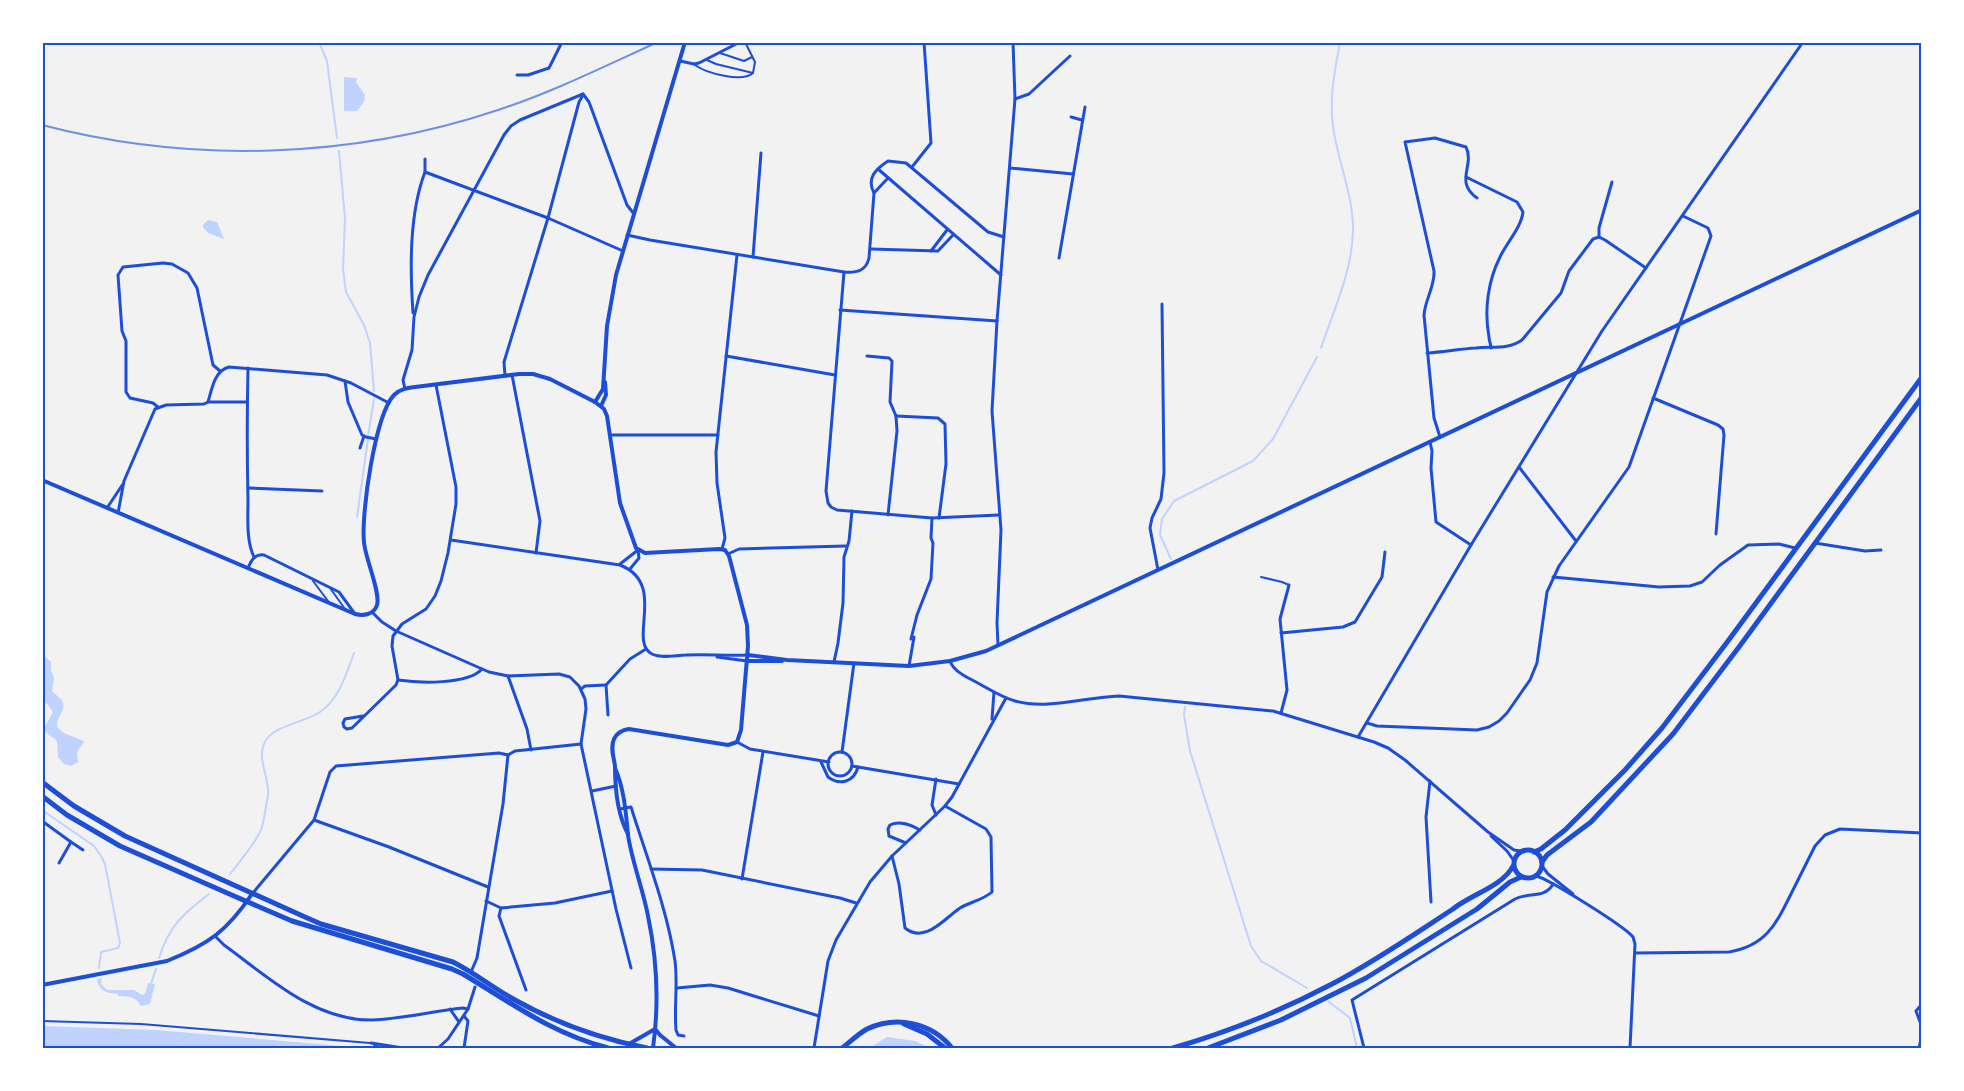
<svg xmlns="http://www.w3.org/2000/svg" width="1964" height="1091" font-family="Overpass,sans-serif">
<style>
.water{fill:#bfd3fe}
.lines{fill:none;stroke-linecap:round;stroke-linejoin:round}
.stream{stroke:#bfd3fe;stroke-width:2}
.service{stroke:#1d4ed8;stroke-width:2}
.minor{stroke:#1d4ed8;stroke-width:3}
.tertiary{stroke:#1d4ed8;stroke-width:4}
.primary{stroke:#1d4ed8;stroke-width:5}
.rail{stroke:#7290e2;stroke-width:2}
.neatline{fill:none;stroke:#1d4ed8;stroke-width:2}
</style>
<rect width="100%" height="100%" fill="#f2f2f2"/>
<g class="water">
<path d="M 344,77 L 357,78 L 356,82 L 365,95 L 364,102 L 357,111 L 344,111 Z"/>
<path d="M 208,220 L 217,222 L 224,239 L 208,233 L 203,227 L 203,225 Z"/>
<path d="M 42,654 L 51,662 L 51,670 L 54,678 L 52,691 C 55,695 61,697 63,703 C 66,712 52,721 59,729 C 65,736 77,736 84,742 L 77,752 L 78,762 L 71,766 L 64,764 L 58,757 C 57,734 59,744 43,730 L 53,712 L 49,706 L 43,700 Z"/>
<path d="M 102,978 L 101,984 L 107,990 L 134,990 L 142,995 L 145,994 L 148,983 L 155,984 L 150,1004 L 141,1006 C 135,996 131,997 118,996 L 118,994 C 106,993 99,991 97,979 Z"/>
<path d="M 43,1026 L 156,1030 L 366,1048 L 43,1048 Z"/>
<path d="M 887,1037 L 915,1041 L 930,1048 L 870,1048 Z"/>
</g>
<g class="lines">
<g class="stream">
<path d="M 319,42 L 327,61 L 337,138"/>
<path d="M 339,151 L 345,219 L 343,269 L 346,292 L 364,325 L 370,343 L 374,391"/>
<path d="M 1321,348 C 1334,309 1352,272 1353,231 C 1354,197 1337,159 1333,126 C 1329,97 1335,70 1340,42"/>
<path d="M 368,436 L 374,399"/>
<path d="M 357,517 L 368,439"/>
<path d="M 1171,559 L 1160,535 L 1162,519 L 1174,501 L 1253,461 L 1273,439 L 1317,357"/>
<path d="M 1185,707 L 1184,715 L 1190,751 L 1251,946 L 1261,961 L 1307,988"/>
<path d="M 42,810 L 94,846 L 101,856 L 105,864 L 120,943 L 118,948 L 101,952 L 99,968"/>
<path d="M 230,874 C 239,862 261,837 263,823 C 265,814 266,805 268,796 C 270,776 255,759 266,740 C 276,725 306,722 320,712 C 340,698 346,674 354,653"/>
<path d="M 159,958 C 169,926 183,914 209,894"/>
<path d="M 151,984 L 156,969"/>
<path d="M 1329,1002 L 1350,1018 L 1357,1048"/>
</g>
<g class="service">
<path d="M 720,53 L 744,61 L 752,57"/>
<path d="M 707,60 L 716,64 L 753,73"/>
<path d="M 695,65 C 706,73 742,83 753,73 L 755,62 L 745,42"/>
<path d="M 1261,577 L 1282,582 L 1289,585"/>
<path d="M 313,581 L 328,601"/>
<path d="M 330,588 L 345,609"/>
<path d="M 42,1021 L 141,1024 L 370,1043"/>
<path d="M 374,1045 L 381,1048"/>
</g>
<g class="minor">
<path d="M 680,61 L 694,64 L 699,63 L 740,42"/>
<path d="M 517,75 L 528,75 L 549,68 L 562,42"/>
<path d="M 583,94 L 589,102 L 627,205 L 634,214"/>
<path d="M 1015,99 L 1029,94 L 1070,56"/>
<path d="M 1071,117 L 1082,120"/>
<path d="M 912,167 L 931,143 L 924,42"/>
<path d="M 1010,168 L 1073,174"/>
<path d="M 878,169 L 1001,275"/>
<path d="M 425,172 L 425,159"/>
<path d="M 1466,177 L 1517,202 L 1523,212 C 1521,228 1507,242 1500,257 C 1488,281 1484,310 1489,337 C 1489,341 1491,344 1491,348"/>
<path d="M 874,193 C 866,178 876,169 888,161 L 906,163 L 988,232 L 1004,237"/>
<path d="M 627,235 L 650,240 L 844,272 C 857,273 866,271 869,258 L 874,193 L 888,178"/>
<path d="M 1599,237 L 1599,228 L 1612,182"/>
<path d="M 871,249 L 938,251 L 953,235"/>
<path d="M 931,251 L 947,230"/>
<path d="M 753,257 L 761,153"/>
<path d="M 1059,258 L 1085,107"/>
<path d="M 844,272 L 826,491 L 828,503 L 831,507 L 837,510 L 932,518 L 999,515"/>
<path d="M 840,310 L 997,321"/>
<path d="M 413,313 C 410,269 409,214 425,172 L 548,218 L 623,251"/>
<path d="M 1427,353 C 1444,352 1459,349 1476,348 C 1492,346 1508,350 1522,340 L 1561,293 L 1569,271 L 1593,239 L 1599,237 L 1605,240 L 1646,268"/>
<path d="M 726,356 L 835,375"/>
<path d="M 867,356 L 889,358 L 892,361 L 890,402 L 896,416"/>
<path d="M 248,368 C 247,412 247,456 248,500 C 248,517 246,541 254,557"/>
<path d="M 512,375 L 540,521 L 536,553"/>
<path d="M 505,376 L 504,362 L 548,218 L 579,102 L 583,95"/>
<path d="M 345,381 L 348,402 L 362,435 L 366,437 L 376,439"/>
<path d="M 405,389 L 403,380 L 412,350 L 414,317 L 419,297 L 428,275 L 504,135 L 511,126 L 520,120 L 583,94"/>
<path d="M 1653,398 L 1718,425 L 1723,429 L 1724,435 L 1716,534"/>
<path d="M 208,402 C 212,389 214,371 229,367 L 327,375 L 351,383 L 389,403"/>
<path d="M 158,407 L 153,403 L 130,398 L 126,392 L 126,341 L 122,331 L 118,275 L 123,267 L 163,263 L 172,264 L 188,273 L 197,288 L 213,365 L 220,371"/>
<path d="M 896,416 L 938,418 L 945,424 L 946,464 L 939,518"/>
<path d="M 611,435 L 718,435"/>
<path d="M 1440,437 L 1434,418 L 1424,315 C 1425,300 1435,286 1434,271 L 1405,142 L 1435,138 L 1466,147 C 1475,165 1454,182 1477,198"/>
<path d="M 1430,442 L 1432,451 L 1431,468 L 1436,522 L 1471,545"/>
<path d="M 360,448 L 364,436"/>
<path d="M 1519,467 L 1576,541"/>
<path d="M 248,488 L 322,491"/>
<path d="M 107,508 L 123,484"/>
<path d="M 118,513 L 124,481 L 155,409 L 166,405 L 204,404 L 208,402 L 247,402"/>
<path d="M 888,515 L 897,431 L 896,416"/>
<path d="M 451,540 L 620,565 C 668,584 627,641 652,654 C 662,659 676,655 686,655 C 707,654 727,656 748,655"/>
<path d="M 1815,543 L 1865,551 L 1881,550"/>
<path d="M 722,549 L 725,538 L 717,483 L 716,452 L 737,255"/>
<path d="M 728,554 L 739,549 L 846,546"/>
<path d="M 620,564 L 638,550"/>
<path d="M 248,568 C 251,561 255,553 264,555 L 339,592 L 355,614"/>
<path d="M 630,569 L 639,558 L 638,550"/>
<path d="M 1158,570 L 1150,528 L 1152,518 L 1161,499 L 1164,473 L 1162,304"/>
<path d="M 1553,577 L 1659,587 L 1690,586 L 1702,582 L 1720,565 L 1748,545 L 1779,544 L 1795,548"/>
<path d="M 372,612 L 382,622 L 396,631 L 489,672 L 508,676 L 559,674 L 570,677 L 579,686 L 585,699 L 586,709 L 581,744 L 616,909 L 631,968"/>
<path d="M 1281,633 L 1343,627 L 1355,622 L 1382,577 L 1385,552"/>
<path d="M 911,639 L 917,615 L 931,579 L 933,543 L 931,538 L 932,518"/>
<path d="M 998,645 L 997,623 L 1001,530 L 992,411 L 997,321 L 1015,99 L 1013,42"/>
<path d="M 717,657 L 747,661"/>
<path d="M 950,661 C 954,672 967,677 976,682 C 989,689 1001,697 1015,701 C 1048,710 1085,697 1119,696 L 1273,711 L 1374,742 L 1388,748 L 1405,760 L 1488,832 L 1514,850 L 1521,851"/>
<path d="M 834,662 L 838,643 L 843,603 L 844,557 L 849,541 L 852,511"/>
<path d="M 909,666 L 914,637"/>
<path d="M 508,676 L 527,729 L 531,750"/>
<path d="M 398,680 C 418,683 468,685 482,669"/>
<path d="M 581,689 L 585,686 L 606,685"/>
<path d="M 1281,713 L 1287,690 L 1280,619 L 1289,585"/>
<path d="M 608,715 L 606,685 L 630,659 L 646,649"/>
<path d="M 363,716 L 345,719 L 343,723 L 344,727 L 347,729 L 352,728 L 396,685 L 398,680 L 392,646 L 393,636 L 402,624 L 426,609 L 435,596 L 441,581 L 448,553 L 456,504 L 456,487 L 436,385"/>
<path d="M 992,719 L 994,692"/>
<path d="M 1367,723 L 1377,726 L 1477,730 L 1489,727 L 1499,721 L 1507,713 L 1530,680 L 1537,663 L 1547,592 L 1559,566 L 1629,467 L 1711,236 L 1708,228 L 1683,216"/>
<path d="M 1358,737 L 1471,545 L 1602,331 L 1803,42"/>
<path d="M 737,742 L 750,749 L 829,762"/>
<path d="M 842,752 L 854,663"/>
<circle cx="840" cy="764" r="12"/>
<path d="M 508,755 L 515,751 L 581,744"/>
<path d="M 821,762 L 828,777 C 840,786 854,782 858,767"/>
<path d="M 852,766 L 959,784"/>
<path d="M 936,779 L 932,805 L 936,815"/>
<path d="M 1430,781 L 1426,817 L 1431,902"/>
<path d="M 592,791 L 616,786"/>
<path d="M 620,809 L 631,807 C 647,858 667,909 675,961 C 678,984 674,1007 676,1030 L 678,1035 L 684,1036"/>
<path d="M 314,820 L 389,847 L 488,887"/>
<path d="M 42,821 L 71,842 L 59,863"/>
<path d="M 1491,836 L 1507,851 L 1514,861"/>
<path d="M 71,842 L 83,850"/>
<path d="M 906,843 L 889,836 L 888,829 L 890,825 C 900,820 911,825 920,830"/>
<path d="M 892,856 L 899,884 L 905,928 C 925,944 944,919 960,908 C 970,902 983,900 992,892 L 991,837 L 986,829 L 945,806"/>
<path d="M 1542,866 L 1548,874 L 1573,894"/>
<path d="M 651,869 L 702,870 L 840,898 L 856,903"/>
<path d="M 1536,876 C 1549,879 1624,926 1633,937 L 1635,944 L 1630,1048"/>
<path d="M 742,879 L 763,752"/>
<path d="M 252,894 L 314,820 L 330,772 L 336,766 L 499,753 L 508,755"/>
<path d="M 486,901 L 501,908 L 555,903 L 612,891"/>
<path d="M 501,908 L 499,916 L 526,990"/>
<path d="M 216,937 L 224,945 C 267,976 314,1021 372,1020 C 402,1019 433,1011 463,1008 L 468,1009"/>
<path d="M 1635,953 L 1729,952 C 1766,946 1776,924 1791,894 C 1799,878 1807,862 1815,846 L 1825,835 L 1840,829 L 1922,833"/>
<path d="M 471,972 L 477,958 L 503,804 L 508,755"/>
<path d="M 677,988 L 710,985 L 728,988 L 819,1016"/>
<path d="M 1922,1004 L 1916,1011 L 1922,1027"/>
<path d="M 450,1009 L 459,1022"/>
<path d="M 371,1043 L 403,1048"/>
<path d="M 438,1048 L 448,1039 L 468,1009 L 475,987"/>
<path d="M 464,1048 L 468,1021 L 464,1016"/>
<path d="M 773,1048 L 777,1048"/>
<path d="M 814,1048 L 828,961 L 836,940 L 870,882 L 892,856 L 945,806 L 952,797 L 1006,698"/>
<path d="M 1364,1048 L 1352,1000 L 1515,899 C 1529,892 1545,899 1553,884"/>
<path d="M 1919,1048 L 1922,1034"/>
</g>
<g class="tertiary">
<path d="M 595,402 L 603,389 L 607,326 L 616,275 L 685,42"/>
<path d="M 601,406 L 606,395 L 605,382"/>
<path d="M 42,480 L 355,614 C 363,616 374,615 377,605 C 381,593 365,558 364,542 C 361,514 375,415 394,395 C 400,389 408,388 415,387 L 519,374 L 533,374 L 550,379 L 595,402 L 604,409 L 607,416 L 620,503 L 636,548 L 645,553 L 719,549 L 725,550 L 729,556 L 747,625 L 748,646 L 741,730 L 737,742 L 728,745 L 629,729 C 622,730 617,733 614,739 C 610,748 614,758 615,766 C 615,788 617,814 628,834"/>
<path d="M 748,655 L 787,660 L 909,666 L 950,661 L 986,651 L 1922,210"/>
<path d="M 747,661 L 782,661"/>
<path d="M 615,768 C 624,788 626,813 628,835 C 632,862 643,889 648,916 C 657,959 659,1005 653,1048"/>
<path d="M 42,985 L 167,961 C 209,944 227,931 252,894"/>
<path d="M 655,1029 L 660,1035 L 676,1048"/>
<path d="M 629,1044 L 655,1029"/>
</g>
<g class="primary">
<path d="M 42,782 L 74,806 L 125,836 L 305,917 L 321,924 L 453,962 C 475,973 493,988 515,1000 C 556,1023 601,1039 647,1048"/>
<path d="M 42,796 L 67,815 L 120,846 L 234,896 L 292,921 L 452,969 L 463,974 C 513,1004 551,1033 608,1048"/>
<circle cx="1528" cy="864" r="14"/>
<path d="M 1534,852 L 1541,849 L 1565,830 L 1625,770 L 1662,728 L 1728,641 L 1922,377"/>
<path d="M 1542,862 L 1547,855 L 1591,822 L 1673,734 L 1739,647 L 1922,397"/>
<path d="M 904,1024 L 927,1034 L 945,1048"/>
<path d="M 842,1048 C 850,1042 858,1034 867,1029 C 897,1015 932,1023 952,1048"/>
<path d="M 1173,1048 C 1228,1032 1281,1011 1332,984 C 1374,962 1413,935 1453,909 C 1470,895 1503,886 1513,866"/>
<path d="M 1208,1048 L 1281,1020 L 1366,978 L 1477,909 L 1510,882 L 1521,877"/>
</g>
<path class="rail" d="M 42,125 C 191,164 352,159 498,110 C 553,92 605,66 658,42"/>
</g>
<rect width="1964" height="1091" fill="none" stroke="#ffffff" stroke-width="88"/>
<rect x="44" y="44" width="1876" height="1003" class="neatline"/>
</svg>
